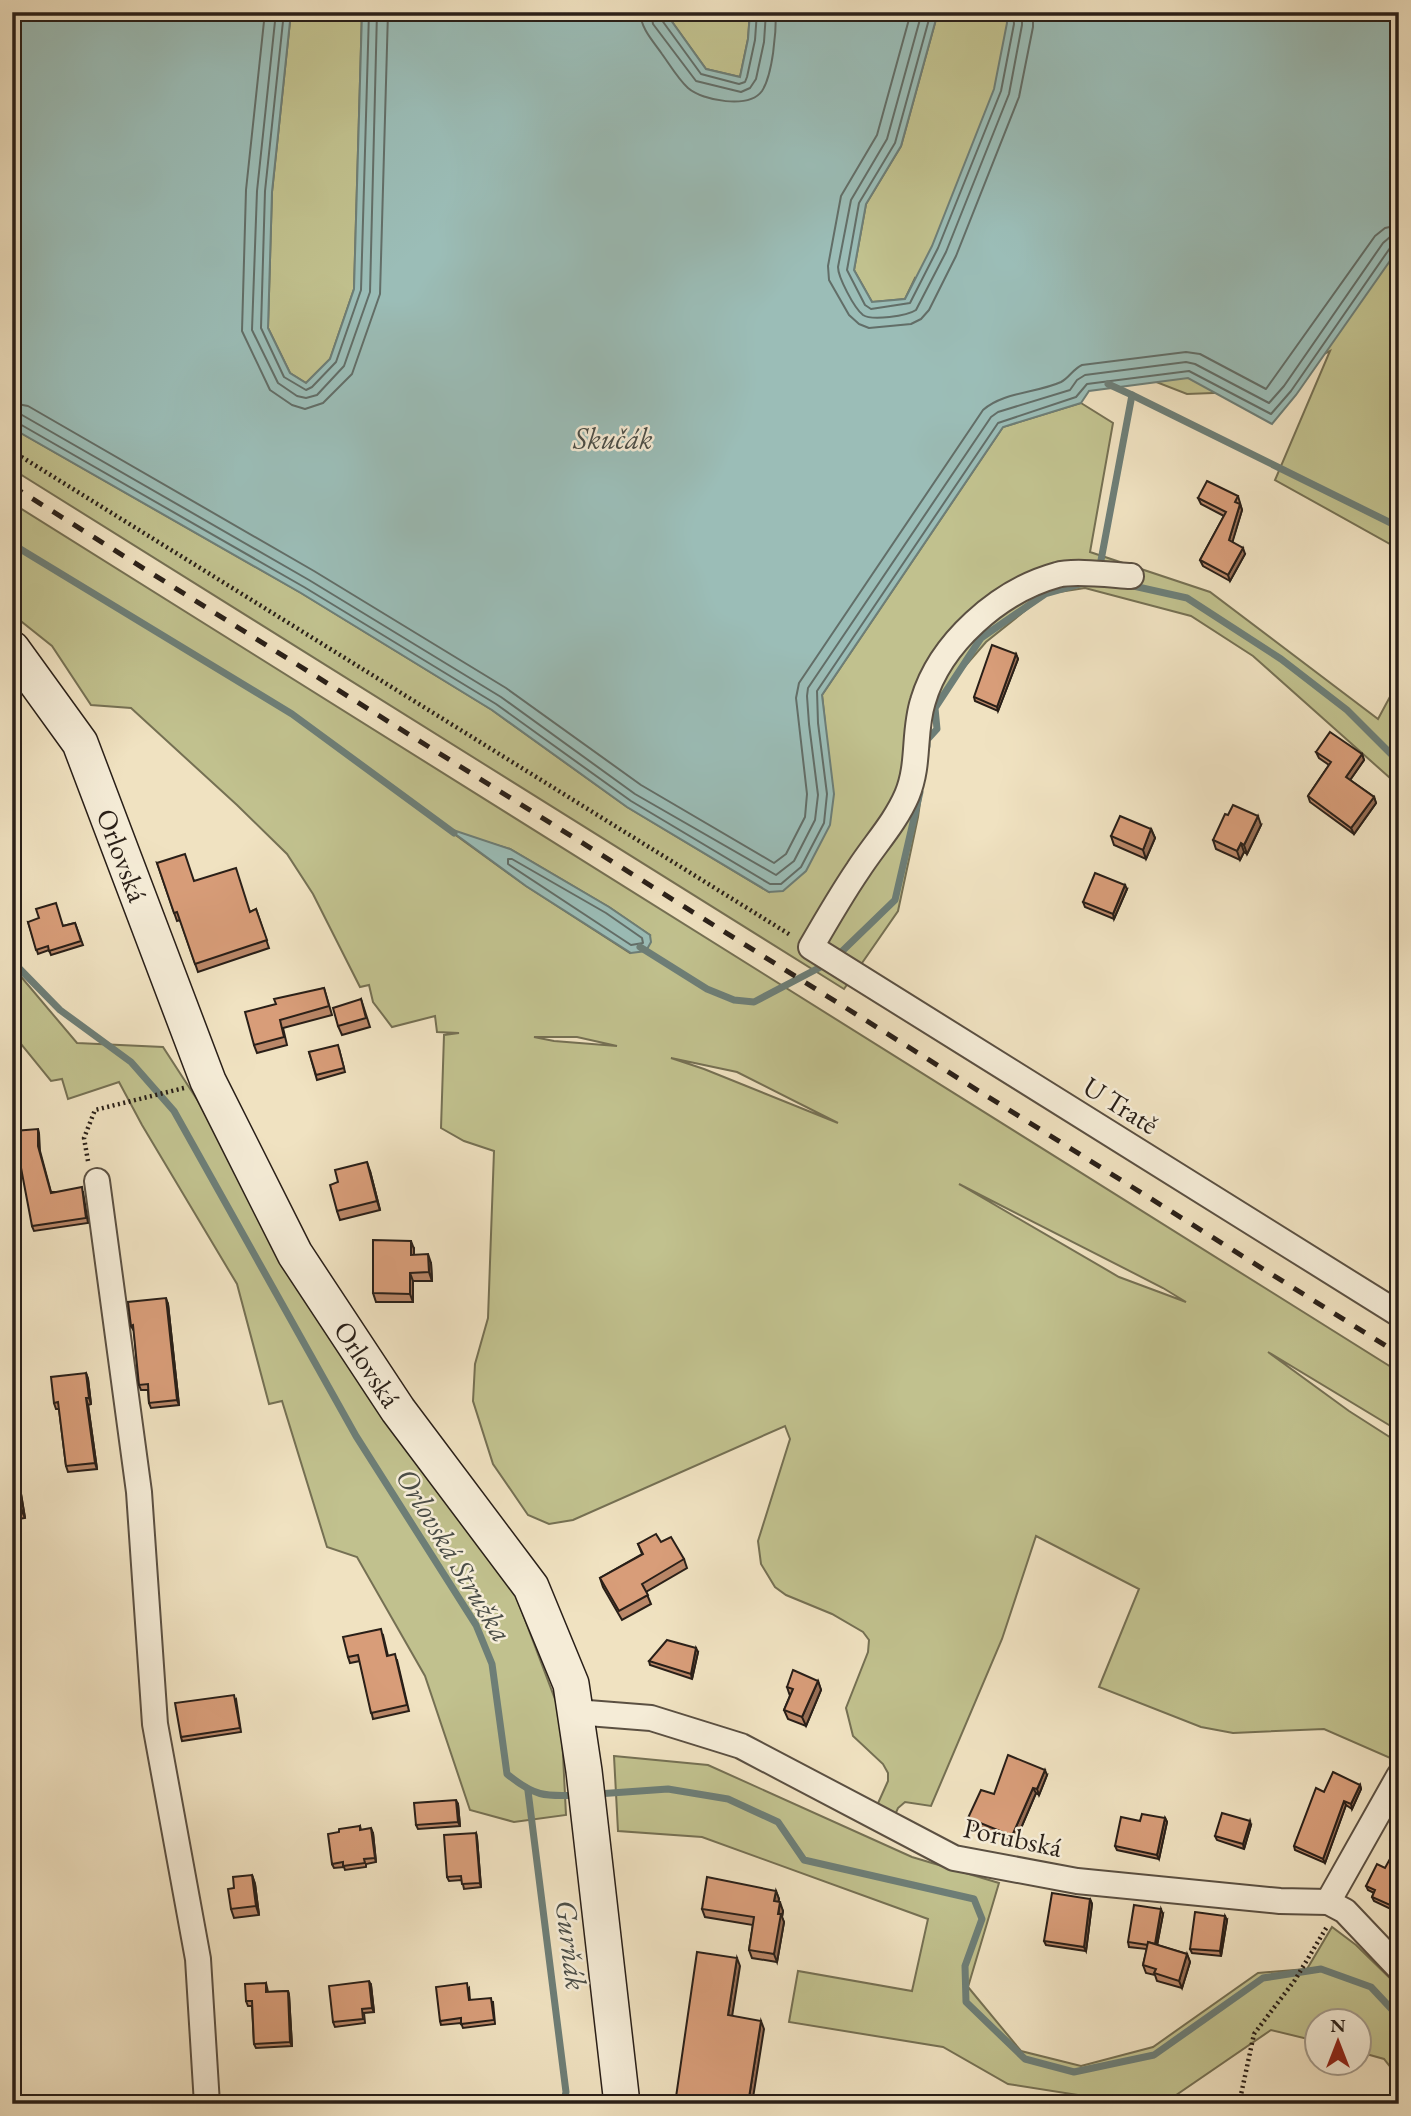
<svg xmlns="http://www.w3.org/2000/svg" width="1411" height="2116" font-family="'EB Garamond',serif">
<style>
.green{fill:#c1c18e;stroke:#757053;stroke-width:2;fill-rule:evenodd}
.water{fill:#9bbdb7;stroke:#6d7e77;stroke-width:2}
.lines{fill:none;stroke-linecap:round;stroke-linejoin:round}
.shore{stroke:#626e68;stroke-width:2}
.stream{stroke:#6d7e77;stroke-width:7}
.street-casing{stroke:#5b5042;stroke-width:28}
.secondary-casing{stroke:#291f18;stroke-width:38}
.path{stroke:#291f18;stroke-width:4.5;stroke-dasharray:2 3.5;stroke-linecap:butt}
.street{stroke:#f5ecd7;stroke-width:24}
.secondary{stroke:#f5ecd7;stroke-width:35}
.rail{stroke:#291f18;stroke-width:5;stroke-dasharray:12 12;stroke-linecap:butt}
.wall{fill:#ba8768;stroke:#291f18;stroke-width:2}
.shaded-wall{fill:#976e55;stroke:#291f18;stroke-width:2}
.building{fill:#d89d79;stroke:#291f18;stroke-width:2}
.labels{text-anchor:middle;stroke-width:5;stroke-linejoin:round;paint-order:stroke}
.street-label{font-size:28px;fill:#291f18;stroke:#f5ecd7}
.water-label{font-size:30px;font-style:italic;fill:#4b4e48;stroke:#f5ecd7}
</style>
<rect width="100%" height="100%" fill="#f0e2c1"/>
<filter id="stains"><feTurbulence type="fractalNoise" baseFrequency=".00286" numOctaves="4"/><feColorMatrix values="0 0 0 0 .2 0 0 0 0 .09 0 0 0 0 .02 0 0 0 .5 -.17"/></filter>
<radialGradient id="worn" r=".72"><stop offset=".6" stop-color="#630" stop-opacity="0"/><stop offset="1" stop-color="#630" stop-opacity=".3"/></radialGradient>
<g class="green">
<path d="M 291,12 L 362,12 L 354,289 L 330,359 L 306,383 L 290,373 L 268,328 L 272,192 Z"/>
<path d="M 665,12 L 750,12 L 748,39 L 740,77 L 706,69 Z"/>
<path d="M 938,12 L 1399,12 L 1399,549 L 1275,480 L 1330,351 L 1240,392 L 1187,394 L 951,302 L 915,278 L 905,299 L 872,302 L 854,270 L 866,204 L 901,146 Z"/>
<path d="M 1081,403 L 1113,423 L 1090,552 L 1210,592 L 1378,719 L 1399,680 L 1399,727 L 1394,735 L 1399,741 L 1399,786 L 1253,656 L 1191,616 L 1085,588 L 1046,594 L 986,642 L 960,672 L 933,710 L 918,817 L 898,911 L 844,989 L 12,469 L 12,428 L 301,593 L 492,710 L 627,807 L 769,892 L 825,723 L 822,695 L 1003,427 Z"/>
<path d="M 12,503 L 1399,1372 L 1399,1431 L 1268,1352 L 1349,1411 L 1399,1443 L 1397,1761 L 1324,1729 L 1233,1733 L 1201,1727 L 1099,1687 L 1139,1589 L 1036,1536 L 1002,1639 L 931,1806 L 905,1802 L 898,1808 L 894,1817 L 875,1810 L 888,1781 L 888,1773 L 883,1764 L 853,1736 L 846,1708 L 868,1652 L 869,1640 L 863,1632 L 832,1614 L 786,1595 L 775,1587 L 761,1564 L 758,1541 L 790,1439 L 785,1426 L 573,1520 L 549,1524 L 528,1515 L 493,1464 L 473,1401 L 475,1364 L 488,1318 L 494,1151 L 464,1141 L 441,1128 L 444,1035 L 459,1033 L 437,1032 L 435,1016 L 392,1027 L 373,1002 L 369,985 L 360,987 L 313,894 L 287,854 L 237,805 L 131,708 L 91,705 L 52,646 L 12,614 ZM 450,831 L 510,849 L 609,907 L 650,935 L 630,953 L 526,886 ZM 534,1037 L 577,1037 L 617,1046 L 554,1041 ZM 671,1058 L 737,1072 L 838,1123 L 704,1069 ZM 959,1184 L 1163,1288 L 1186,1302 L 1119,1277 Z"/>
<path d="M 12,966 L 77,1043 L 163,1047 L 198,1101 L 301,1294 L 516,1596 L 561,1715 L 566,1815 L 514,1822 L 470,1810 L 425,1676 L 357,1557 L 327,1547 L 282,1401 L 269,1404 L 237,1284 L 142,1125 L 119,1082 L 68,1099 L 62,1079 L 51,1081 L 12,1033 Z"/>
<path d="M 614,1756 L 708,1765 L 912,1857 L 999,1883 L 968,1987 L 1021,2051 L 1081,2066 L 1153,2047 L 1258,1973 L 1307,1969 L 1332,1927 L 1356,1945 L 1399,1987 L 1399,2078 L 1384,2059 L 1359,2052 L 1358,2022 L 1316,2022 L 1316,2041 L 1271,2030 L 1163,2104 L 1135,2104 L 1008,2084 L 943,2047 L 789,2022 L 798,1971 L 912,1991 L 928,1919 L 702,1837 L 618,1831 Z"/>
</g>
<g class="water">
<path d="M 12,12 L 291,12 L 272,192 L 268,328 L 290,373 L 306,383 L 330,359 L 354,289 L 362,12 L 665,12 L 706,69 L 740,77 L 748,39 L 750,12 L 938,12 L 901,146 L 866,204 L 854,270 L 872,302 L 905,299 L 932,246 L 994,89 L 1007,23 L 1006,12 L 1399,12 L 1399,248 L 1296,395 L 1272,424 L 1188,378 L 1089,391 L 1081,403 L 1003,427 L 822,695 L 834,794 L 830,825 L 806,871 L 783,891 L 769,892 L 627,807 L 492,710 L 301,593 L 12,428 Z"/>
<path d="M 447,828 L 510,849 L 609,907 L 650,935 L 651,942 L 646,951 L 631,953 L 526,886 Z"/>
</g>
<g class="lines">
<g class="shore">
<path d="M 265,12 L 246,190 L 242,331 L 270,390 L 292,405 L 305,409 L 323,403 L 352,374 L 380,294 L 388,12"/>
<path d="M 276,12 L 257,191 L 252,330 L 278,383 L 297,396 L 306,398 L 317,395 L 344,366 L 370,292 L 377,12"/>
<path d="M 284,12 L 265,191 L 261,328 L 284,377 L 306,390 L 312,387 L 336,362 L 361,290 L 369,12"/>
<path d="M 640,12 C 641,29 653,41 662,54 C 670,65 678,79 688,88 C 703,101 749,109 762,91 C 773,74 776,32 776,12"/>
<path d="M 651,12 L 653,24 L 696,81 L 741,92 L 750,88 L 756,79 L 764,42 L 766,12"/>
<path d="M 660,12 L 661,19 L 701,74 L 739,84 L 745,82 L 747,77 L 755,40 L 757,12"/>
<path d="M 911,12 L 877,135 L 841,196 L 828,266 L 829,280 L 849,315 L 859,324 L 869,328 L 911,324 L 921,319 L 929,310 L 956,256 L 1019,97 L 1033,27 L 1033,12"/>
<path d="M 922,12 L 887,139 L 851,200 L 838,267 C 838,277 854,308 863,315 C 872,321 907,316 916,310 L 946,252 L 1009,94 L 1022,25 L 1022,12"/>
<path d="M 931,12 L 895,143 L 859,203 L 847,270 L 865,305 L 871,309 L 910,303 L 938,248 L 1001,91 L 1014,24 L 1013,12"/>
<path d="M 12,403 L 28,406 L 314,571 L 506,688 L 641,785 L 774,863 L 786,854 L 805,817 L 807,794 L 796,698 L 799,683 L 983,410 C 1003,392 1037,393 1061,382 C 1069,378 1073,369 1082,365 L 1186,352 L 1200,354 L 1266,389 L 1375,236 L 1385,228 L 1399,225"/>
<path d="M 12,413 L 22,415 L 309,580 L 501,697 L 635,794 L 776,875 L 794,861 L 815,820 L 818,795 L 809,724 L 807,696 L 808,688 L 991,417 L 998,412 L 1070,390 L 1077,380 L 1085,375 L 1186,362 L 1195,364 L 1269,403 L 1284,386 L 1383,243 L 1390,237 L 1399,236"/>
<path d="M 12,422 L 18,423 L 304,587 L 496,704 L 631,801 L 770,884 L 781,884 L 801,867 L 824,823 L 827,794 L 818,723 L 817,691 L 998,423 L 1076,397 L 1087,384 L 1189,371 L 1271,414 L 1291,391 L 1390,248 L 1399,245"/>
<path d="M 508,859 L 512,859 L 606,913 L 642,938 L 643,943 L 631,945 L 508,864 Z"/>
</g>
<g class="stream">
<path d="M 1132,395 L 1399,527"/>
<path d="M 12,544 L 292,714 L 454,833"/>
<path d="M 1099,571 L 1132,395 L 1108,384"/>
<path d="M 1129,585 L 1187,598 L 1281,659 L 1347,710 L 1399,762"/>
<path d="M 927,746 L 927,740 L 937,729 L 935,708 L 981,638 L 1045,594 L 1084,583"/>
<path d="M 640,947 L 707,989 L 734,1000 L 754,1002 L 832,961 L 895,900 L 920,792"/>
<path d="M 12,961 L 60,1010 L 131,1062 L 174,1111 L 356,1436 L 476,1625 L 492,1664 L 507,1774 C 534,1796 544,1797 579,1795"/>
<path d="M 528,1791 L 566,2092 L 563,2104"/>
<path d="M 597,1794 L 668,1789 L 728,1799 L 778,1822 L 804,1860 L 974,1899 L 982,1919 L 965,1966 L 966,2002 L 1025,2059 L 1074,2072 L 1154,2055 L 1263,1978 L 1321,1969 L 1371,1987 L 1399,2017"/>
</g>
<g class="street-casing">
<g id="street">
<path d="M 1131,576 C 1113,575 1073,570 1057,575 C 999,591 940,643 923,701 C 913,732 920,764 907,795 C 895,823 874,845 858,870 C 841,895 826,921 811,947 L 1399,1314"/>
<path d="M 97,1181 L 139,1492 L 155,1724 L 198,1959 L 207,2104"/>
<path d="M 575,1712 L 651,1718 L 741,1746 L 954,1858 L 1077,1881 L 1280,1901 L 1328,1902 L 1345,1911 L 1399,1968"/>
<path d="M 1328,1902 L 1399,1776"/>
</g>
</g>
<g class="secondary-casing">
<g id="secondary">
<path id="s1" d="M 12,649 L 80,743 L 208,1081 L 295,1254 L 398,1410 L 531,1587 L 571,1684 L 584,1771 L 622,2104"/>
</g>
</g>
<g class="path">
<path d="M 12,451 L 792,936"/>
<path d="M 88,1161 L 84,1138 L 95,1110 L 184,1088"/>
<path d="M 1239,2104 L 1254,2034 L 1295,1980 L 1328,1925"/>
</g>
<use href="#street" class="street"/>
<use href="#secondary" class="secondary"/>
<path class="rail" d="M 12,486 L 1399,1354"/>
</g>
<g class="wall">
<path d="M 1238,496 L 1242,510 L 1232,542 L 1245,554 L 1230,581 L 1203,566 L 1200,560 L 1224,516 L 1201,504 L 1198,498 Z"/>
<path d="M 1016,654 L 1018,659 L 998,711 L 975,701 L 974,697 Z"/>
<path d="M 1316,752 L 1362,754 L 1364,760 L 1350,780 L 1374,797 L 1376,803 L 1354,834 L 1310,802 L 1308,796 L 1329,765 L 1319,758 Z"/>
<path d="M 1261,825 L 1247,854 L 1244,852 L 1240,860 L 1216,849 L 1213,840 Z"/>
<path d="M 1151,829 L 1155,838 L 1146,859 L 1114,845 L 1111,836 Z"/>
<path d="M 157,863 L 195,881 L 250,912 L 256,909 L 269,948 L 198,972 L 180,920 L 177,921 Z"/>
<path d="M 1127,889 L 1114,919 L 1085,907 L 1083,902 Z"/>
<path d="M 28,922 L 63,926 L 75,923 L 83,945 L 51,955 L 49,950 L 38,954 Z"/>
<path d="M 324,988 L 332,1015 L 283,1028 L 287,1045 L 257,1053 L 254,1045 L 276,1004 Z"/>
<path d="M 361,999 L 370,1027 L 342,1035 L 338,1026 Z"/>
<path d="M 339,1049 L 345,1072 L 317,1080 L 309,1052 Z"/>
<path d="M 38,1129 L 39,1133 L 40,1151 L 51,1192 L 83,1192 L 88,1223 L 34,1231 L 32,1226 Z"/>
<path d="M 370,1171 L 380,1210 L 340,1220 L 337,1211 L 338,1182 Z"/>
<path d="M 414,1249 L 414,1255 L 431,1263 L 432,1281 L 413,1281 L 413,1302 L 376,1302 L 373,1293 Z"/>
<path d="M 168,1304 L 179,1405 L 151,1408 L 149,1403 L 148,1390 L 141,1390 L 139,1385 L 134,1331 L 131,1326 Z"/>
<path d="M 86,1373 L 88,1379 L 91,1404 L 88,1405 L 97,1469 L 68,1472 L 66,1466 L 59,1409 L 56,1409 L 54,1403 Z"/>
<path d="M 12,1468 L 18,1476 L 25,1518 L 12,1520 Z"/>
<path d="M 661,1542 L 684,1559 L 687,1568 L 646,1592 L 651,1604 L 622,1620 L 603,1587 L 600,1578 L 642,1554 L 638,1544 Z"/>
<path d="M 383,1635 L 388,1656 L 397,1660 L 409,1711 L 373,1719 L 360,1661 L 350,1663 L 348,1657 Z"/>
<path d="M 698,1652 L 692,1679 L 650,1665 L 649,1661 Z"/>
<path d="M 818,1681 L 821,1690 L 806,1726 L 788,1719 L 784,1710 L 790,1696 L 787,1687 Z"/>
<path d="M 236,1699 L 241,1732 L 182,1741 L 181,1737 Z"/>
<path d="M 1047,1775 L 1039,1795 L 1036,1793 L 1015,1842 L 970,1824 L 968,1818 L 994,1794 Z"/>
<path d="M 1360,1785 L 1361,1789 L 1352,1809 L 1346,1805 L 1325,1863 L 1295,1850 L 1294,1846 Z"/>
<path d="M 458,1804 L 460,1826 L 418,1829 L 416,1825 Z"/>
<path d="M 1165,1818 L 1167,1822 L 1159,1859 L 1117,1850 L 1115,1846 Z"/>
<path d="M 1251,1825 L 1244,1849 L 1217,1840 L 1215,1836 Z"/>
<path d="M 360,1826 L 361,1830 L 373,1833 L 376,1862 L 366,1864 L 366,1867 L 345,1870 L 344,1867 L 334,1868 L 332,1864 Z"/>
<path d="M 476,1833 L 477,1838 L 481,1887 L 464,1889 L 462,1880 L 449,1881 L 447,1877 Z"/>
<path d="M 1399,1861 L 1399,1913 L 1374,1901 L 1372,1897 L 1374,1893 L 1368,1890 L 1366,1886 L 1385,1868 Z"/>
<path d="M 252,1875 L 255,1884 L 259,1915 L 234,1918 L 231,1909 L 234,1888 Z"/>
<path d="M 776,1891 L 779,1899 L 778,1902 L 783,1911 L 782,1917 L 784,1922 L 777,1962 L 752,1958 L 749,1950 L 753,1925 L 705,1917 L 702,1909 Z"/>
<path d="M 1090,1899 L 1092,1904 L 1086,1951 L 1046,1945 L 1044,1941 Z"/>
<path d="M 1163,1914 L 1157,1945 L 1187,1954 L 1190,1962 L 1182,1988 L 1157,1981 L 1155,1975 L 1146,1973 L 1143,1965 L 1147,1949 L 1129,1947 L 1128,1942 Z"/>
<path d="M 1227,1920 L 1221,1956 L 1192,1953 L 1190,1949 Z"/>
<path d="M 266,1983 L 268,1992 L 288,1991 L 289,1995 L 292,2046 L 256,2048 L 254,2044 L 252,2006 L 248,2006 L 246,2001 Z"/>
<path d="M 371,1985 L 374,2012 L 364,2013 L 365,2023 L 335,2027 L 333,2022 Z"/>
<path d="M 469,1988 L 470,2000 L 493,2002 L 495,2024 L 463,2028 L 461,2023 L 441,2025 L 440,2021 Z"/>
</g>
<g class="shaded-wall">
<path d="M 1240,504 L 1242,510 L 1231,547 L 1229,540 Z"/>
<path d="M 1243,548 L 1245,554 L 1230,581 L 1228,575 Z"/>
<path d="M 1016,654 L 1018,659 L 998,711 L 997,707 Z"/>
<path d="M 1362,754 L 1364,760 L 1348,783 L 1346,777 Z"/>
<path d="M 1374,797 L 1376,803 L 1354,834 L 1351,828 Z"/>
<path d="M 1258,816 L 1261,825 L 1247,854 L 1244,845 Z"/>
<path d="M 1151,829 L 1155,838 L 1146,859 L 1143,850 Z"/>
<path d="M 1241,843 L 1244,852 L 1240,860 L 1237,851 Z"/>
<path d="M 1125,885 L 1127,889 L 1114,919 L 1113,914 Z"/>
<path d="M 367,1162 L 370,1171 L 380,1210 L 377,1201 Z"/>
<path d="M 411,1241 L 414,1249 L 414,1263 L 411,1255 Z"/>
<path d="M 428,1254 L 431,1263 L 432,1281 L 429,1272 Z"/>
<path d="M 410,1273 L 413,1281 L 413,1302 L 410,1294 Z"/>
<path d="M 166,1298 L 168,1304 L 179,1405 L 177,1400 Z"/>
<path d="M 86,1373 L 88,1379 L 91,1404 L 89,1398 Z"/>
<path d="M 86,1398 L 88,1405 L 97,1469 L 95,1463 Z"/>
<path d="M 15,1467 L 18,1476 L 25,1518 L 21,1509 Z"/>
<path d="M 696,1648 L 698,1652 L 692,1679 L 691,1674 Z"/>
<path d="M 818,1681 L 821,1690 L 806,1726 L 802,1717 Z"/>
<path d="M 1045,1770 L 1047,1775 L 1039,1795 L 1037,1789 Z"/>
<path d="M 1360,1785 L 1361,1789 L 1352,1809 L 1351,1804 Z"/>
<path d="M 1033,1788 L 1036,1793 L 1015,1842 L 1012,1836 Z"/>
<path d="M 456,1800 L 458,1804 L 460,1826 L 458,1822 Z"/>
<path d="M 1344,1801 L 1346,1805 L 1325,1863 L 1323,1859 Z"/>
<path d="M 1165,1818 L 1167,1822 L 1159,1859 L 1157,1855 Z"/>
<path d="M 1250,1821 L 1251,1825 L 1244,1849 L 1243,1844 Z"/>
<path d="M 371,1828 L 373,1833 L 376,1862 L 375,1858 Z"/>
<path d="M 476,1833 L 477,1838 L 481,1887 L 480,1883 Z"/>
<path d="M 252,1875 L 255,1884 L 259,1915 L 256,1906 Z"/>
<path d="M 776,1891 L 779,1899 L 777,1909 L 774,1901 Z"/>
<path d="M 1090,1899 L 1092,1904 L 1086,1951 L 1084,1947 Z"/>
<path d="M 780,1902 L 783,1911 L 782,1917 L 784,1922 L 777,1962 L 774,1954 Z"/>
<path d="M 1161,1909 L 1163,1914 L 1156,1951 L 1155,1947 Z"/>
<path d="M 1225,1916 L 1227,1920 L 1221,1956 L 1220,1951 Z"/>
<path d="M 1187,1954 L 1190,1962 L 1182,1988 L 1179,1981 Z"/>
<path d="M 737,1958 L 740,1966 L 731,2023 L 728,2015 Z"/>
<path d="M 369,1981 L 371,1985 L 374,2012 L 372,2008 Z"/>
<path d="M 288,1991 L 289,1995 L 292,2046 L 290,2042 Z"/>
<path d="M 761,2021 L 764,2029 L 752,2104 L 748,2104 Z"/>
</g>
<g class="building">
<path d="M 1207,481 L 1238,496 L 1235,502 L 1240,504 L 1229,540 L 1243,548 L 1228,575 L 1200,560 L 1226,512 L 1198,498 Z"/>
<path d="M 992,645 L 1016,654 L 997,707 L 974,697 Z"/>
<path d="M 1330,732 L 1362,754 L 1346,777 L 1374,797 L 1351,828 L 1308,796 L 1331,762 L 1316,752 Z"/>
<path d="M 1233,805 L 1258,816 L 1244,845 L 1241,843 L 1237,851 L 1213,840 L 1225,814 L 1228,815 Z"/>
<path d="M 1120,816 L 1151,829 L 1143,850 L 1111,836 Z"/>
<path d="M 185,854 L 194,881 L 236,868 L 250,912 L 256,909 L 267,940 L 195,964 L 177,912 L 174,913 L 157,863 Z"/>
<path d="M 1095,873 L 1125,885 L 1113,914 L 1083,902 Z"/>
<path d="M 56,903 L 63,926 L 75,923 L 81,941 L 49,951 L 48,946 L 36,950 L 28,922 L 39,918 L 36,909 Z"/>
<path d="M 324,988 L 329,1006 L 280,1020 L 284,1037 L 254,1045 L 245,1012 L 276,1004 L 274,999 Z"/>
<path d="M 361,999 L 366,1018 L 338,1026 L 333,1008 Z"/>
<path d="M 338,1045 L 344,1068 L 316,1075 L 309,1052 Z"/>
<path d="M 38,1129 L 38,1146 L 51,1193 L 82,1187 L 86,1218 L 32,1226 L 14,1131 Z"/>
<path d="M 367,1162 L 377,1201 L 337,1211 L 330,1185 L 338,1182 L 335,1170 Z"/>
<path d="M 373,1240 L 411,1241 L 411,1255 L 428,1254 L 429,1272 L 410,1273 L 410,1294 L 373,1293 Z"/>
<path d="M 166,1298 L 177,1400 L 149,1403 L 148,1384 L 139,1385 L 133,1325 L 131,1326 L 128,1302 Z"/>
<path d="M 86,1373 L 89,1398 L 86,1398 L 95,1463 L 66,1466 L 58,1402 L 54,1403 L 51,1377 Z"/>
<path d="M 15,1467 L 21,1509 L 12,1511 L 12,1468 Z"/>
<path d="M 656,1534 L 661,1542 L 671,1537 L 684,1559 L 642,1584 L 648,1595 L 619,1611 L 600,1578 L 643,1554 L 638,1544 Z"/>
<path d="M 381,1629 L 387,1656 L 395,1654 L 407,1705 L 371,1713 L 358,1655 L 348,1657 L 343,1637 Z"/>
<path d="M 667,1640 L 696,1648 L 691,1674 L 649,1661 Z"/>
<path d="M 793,1670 L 818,1681 L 802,1717 L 784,1710 L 793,1689 L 787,1687 Z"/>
<path d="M 234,1695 L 240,1728 L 181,1737 L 175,1703 Z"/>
<path d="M 1008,1755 L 1045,1770 L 1037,1789 L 1033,1788 L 1012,1836 L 968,1818 L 981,1790 L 994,1794 Z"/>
<path d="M 1333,1772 L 1360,1785 L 1351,1804 L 1344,1801 L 1323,1859 L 1294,1846 L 1316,1788 L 1324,1792 Z"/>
<path d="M 456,1800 L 458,1822 L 416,1825 L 414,1803 Z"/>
<path d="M 1222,1813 L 1250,1821 L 1243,1844 L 1215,1836 Z"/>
<path d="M 1142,1814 L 1165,1818 L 1157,1855 L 1115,1846 L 1121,1817 L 1140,1821 Z"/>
<path d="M 360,1826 L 360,1830 L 371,1828 L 375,1858 L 364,1859 L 365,1863 L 343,1866 L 343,1862 L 332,1864 L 328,1834 L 339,1832 L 339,1829 Z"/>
<path d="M 476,1833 L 480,1883 L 462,1884 L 461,1876 L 447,1877 L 444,1835 Z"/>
<path d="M 1391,1857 L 1399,1861 L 1399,1909 L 1372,1897 L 1375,1890 L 1366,1886 L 1377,1864 L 1385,1868 Z"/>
<path d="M 252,1875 L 256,1906 L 231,1909 L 228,1889 L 234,1888 L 233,1877 Z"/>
<path d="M 707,1877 L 776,1891 L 774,1901 L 780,1902 L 778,1914 L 781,1914 L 774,1954 L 749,1950 L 754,1917 L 702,1909 Z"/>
<path d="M 1052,1893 L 1090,1899 L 1084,1947 L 1044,1941 Z"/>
<path d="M 1134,1905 L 1161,1909 L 1155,1944 L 1148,1942 L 1148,1945 L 1128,1942 Z"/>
<path d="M 1195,1912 L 1225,1916 L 1220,1951 L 1190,1949 Z"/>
<path d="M 1148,1942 L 1187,1954 L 1179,1981 L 1154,1973 L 1156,1969 L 1143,1965 Z"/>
<path d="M 697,1952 L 737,1958 L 728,2015 L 761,2021 L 748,2104 L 675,2104 Z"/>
<path d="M 369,1981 L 372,2008 L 362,2009 L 363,2019 L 333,2022 L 329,1986 Z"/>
<path d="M 266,1983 L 266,1992 L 288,1991 L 290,2042 L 254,2044 L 252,2001 L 246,2001 L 245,1984 Z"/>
<path d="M 467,1983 L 469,2000 L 491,1998 L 494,2020 L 461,2024 L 461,2018 L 440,2021 L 436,1987 Z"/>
<path d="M 393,2101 L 393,2104 L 371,2104 L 371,2103 Z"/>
</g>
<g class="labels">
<g class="street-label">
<text dy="10" stroke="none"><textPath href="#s1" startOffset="236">Orlovská</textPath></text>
<text transform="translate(1121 1105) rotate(32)" y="10">U Tratě</text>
<text dy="10" stroke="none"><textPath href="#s1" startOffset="803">Orlovská</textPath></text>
<text transform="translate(1013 1837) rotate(12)" y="10">Porubská</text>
</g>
<g class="water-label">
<text x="613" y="449">Skučák</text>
<text transform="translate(454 1555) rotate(59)" y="10">Orlovská Stružka</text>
<text transform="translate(571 1945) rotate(83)" y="10">Gurňák</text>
</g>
</g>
<rect width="1411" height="2116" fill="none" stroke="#f0e2c1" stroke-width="42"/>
<rect x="14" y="14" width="1383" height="2088" fill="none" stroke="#291f18" stroke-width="3.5"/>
<rect x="21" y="21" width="1369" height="2074" fill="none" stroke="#291f18" stroke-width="2"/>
<g transform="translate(1338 2042)"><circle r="33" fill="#f5ecd7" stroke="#a39a8b" stroke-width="2"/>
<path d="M0-5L12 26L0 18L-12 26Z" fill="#8f2418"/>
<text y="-10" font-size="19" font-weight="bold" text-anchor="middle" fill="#291f18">N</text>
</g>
<rect width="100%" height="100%" filter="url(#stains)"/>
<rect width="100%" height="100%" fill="url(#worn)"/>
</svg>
